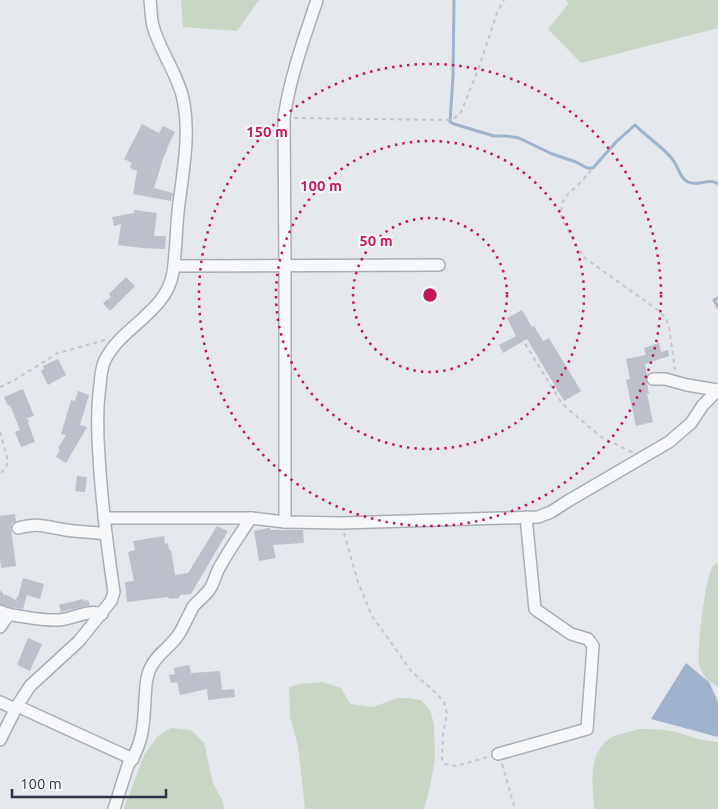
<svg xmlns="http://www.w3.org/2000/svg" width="718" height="809" font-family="Ubuntu,sans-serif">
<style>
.green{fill:#c9d6c5}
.water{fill:#9fb4cc}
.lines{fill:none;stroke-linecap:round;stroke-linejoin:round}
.stream{stroke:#9fb4cc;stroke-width:3}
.building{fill:#bbc0ca}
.street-casing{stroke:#a9aeb7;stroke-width:14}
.path{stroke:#c2c5cb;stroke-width:2;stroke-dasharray:4 4;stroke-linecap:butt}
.street{stroke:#f7f8fa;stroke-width:11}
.ring{fill:none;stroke:#c2185b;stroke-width:2.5;stroke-dasharray:2.5 5}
.centre{fill:#c2185b;stroke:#f4f6f9;stroke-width:2.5}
.ring-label{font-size:15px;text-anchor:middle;font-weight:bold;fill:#c2185b;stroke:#f4f6f9;stroke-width:4.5;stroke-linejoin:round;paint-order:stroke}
</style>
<rect width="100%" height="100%" fill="#e4e7ec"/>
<g class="green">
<path d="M 181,0 L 259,0 L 237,31 L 183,27 Z"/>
<path d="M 565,0 L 718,0 L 718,28 L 581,63 L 548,29 L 569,3 Z"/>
<path d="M 718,563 L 718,687 C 708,680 704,679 700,667 C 696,656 705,578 712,568 C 713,565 716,564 718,563 Z"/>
<path d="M 323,682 L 341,688 L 350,704 L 373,707 L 398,698 L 409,698 L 421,700 L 430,710 L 434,724 L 435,759 L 429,791 L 424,809 L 305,809 L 298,746 L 290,717 L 289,687 L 299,684 Z"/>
<path d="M 171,728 L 191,730 L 204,743 L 213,783 L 223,802 L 224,809 L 124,809 L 144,755 L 158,736 Z"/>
<path d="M 639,729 C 650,729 660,729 671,731 C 687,735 702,741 718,742 L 718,809 L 594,809 C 593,785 587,755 609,739 C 615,734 631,732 639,729 Z"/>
</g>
<path class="water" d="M 686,663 L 709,682 L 718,702 L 718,737 L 651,719 Z"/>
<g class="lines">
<g class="stream">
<path d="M 454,0 L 453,76 L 450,122 L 454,124 L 494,136 L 507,136 L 519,138 L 552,154 L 576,162 L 587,168 L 593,168 L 616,142 L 635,125 C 647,137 663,147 673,160 C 678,166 680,179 688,182 C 698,187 709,177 718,184"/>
<path d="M 718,298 L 714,300 L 718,307"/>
</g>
</g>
<g class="building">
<path d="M 142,124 L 159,133 L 163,126 L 175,132 L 167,148 L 168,148 L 164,156 L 154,188 L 173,193 L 171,201 L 133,194 L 137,171 L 130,168 L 132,163 L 124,159 Z"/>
<path d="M 134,210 L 157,213 L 154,236 L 166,236 L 165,249 L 142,248 L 118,245 L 121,224 L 114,226 L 112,217 L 134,213 Z"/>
<path d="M 126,277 L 135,286 L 110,311 L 103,303 L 111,297 L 109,294 Z"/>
<path d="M 522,310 L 532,327 L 534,326 L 543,341 L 549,338 L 581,391 L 564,401 L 527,339 L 503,353 L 499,345 L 516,336 L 507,318 Z"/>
<path d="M 659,343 L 661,352 L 668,350 L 669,356 L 645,364 L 647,375 L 646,379 L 649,394 L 647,394 L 653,422 L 636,426 L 626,380 L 630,379 L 626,359 L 646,355 L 644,348 Z"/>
<path d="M 58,359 L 66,375 L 48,385 L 41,371 L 44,369 L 43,366 Z"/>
<path d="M 23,389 L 34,416 L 27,418 L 29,422 L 28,423 L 35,442 L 21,447 L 15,432 L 20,430 L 10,405 L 8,406 L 4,397 Z"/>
<path d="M 78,391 L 89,395 L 80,425 L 87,427 L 66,463 L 56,457 L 60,450 L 58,448 L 66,435 L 61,434 L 71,400 L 75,401 Z"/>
<path d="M 77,476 L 87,477 L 85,492 L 75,491 Z"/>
<path d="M 15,514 L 16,521 L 11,523 L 11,529 L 16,566 L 1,568 L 0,559 L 0,516 Z"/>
<path d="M 217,526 L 228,531 L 191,594 L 180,595 L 179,598 L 169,599 L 168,597 L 127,602 L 125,582 L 134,581 L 128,552 L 135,550 L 133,541 L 164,536 L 165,544 L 168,543 L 169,550 L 171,550 L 175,575 L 188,573 Z"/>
<path d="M 269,528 L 270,528 L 270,530 L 303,530 L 304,543 L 273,545 L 276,558 L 259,561 L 254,531 Z"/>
<path d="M 23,578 L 44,584 L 40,599 L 27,595 L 23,609 L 8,607 L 0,604 L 0,590 L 5,596 L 5,594 L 16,600 L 17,596 L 18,597 Z"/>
<path d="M 83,599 L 84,601 L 88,600 L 90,605 L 61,612 L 59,605 Z"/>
<path d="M 28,638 L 42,644 L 30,671 L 17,665 Z"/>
<path d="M 189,665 L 191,673 L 220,671 L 222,690 L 234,689 L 235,697 L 208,700 L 207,689 L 180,695 L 177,682 L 171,683 L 169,675 L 175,674 L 174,668 Z"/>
</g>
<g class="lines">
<g class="street-casing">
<g id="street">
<path d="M 174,266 L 439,265"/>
<path d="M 653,379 L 665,379 L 687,385 L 718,390"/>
<path d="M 104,518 L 251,518 L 285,522 L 342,523 L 538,517 L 551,512 L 568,501 L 669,442 L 691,423 L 703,405 L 718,390"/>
<path d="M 285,522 L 285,266 L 284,118 C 290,77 304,39 317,0"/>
<path d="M 18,528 C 40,522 45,527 66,530 C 79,532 93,532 106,534"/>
<path d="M 0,611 L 6,614 L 12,615 C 27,617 44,621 59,620 C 74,619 87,609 102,614"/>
<path d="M 0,627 L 9,614"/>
<path d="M 0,702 L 15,709"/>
<path d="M 17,706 L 133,759"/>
<path d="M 0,740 L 17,706 L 30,686 L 79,641 L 111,601 L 114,592 C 108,552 103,512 100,472 C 98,443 96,414 100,385 C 101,376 101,368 105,360 C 122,326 167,312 173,272 C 176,252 176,232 178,212 C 182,175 191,137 183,99 C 178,74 160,52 153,26 C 151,18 151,8 150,0"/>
<path d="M 498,754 L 587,729 L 593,646 L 588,639 L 571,634 L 535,609 L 526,517"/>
<path d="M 114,809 L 128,765 C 143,745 144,723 145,699 C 146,689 145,679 150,669 C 156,654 171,647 179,634 C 184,626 188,616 193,607 C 198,600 207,595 211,587 C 215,579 217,570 222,563 C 231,547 241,533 251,518"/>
</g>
</g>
<g class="path">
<path d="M 294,118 L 446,120 C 452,119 457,118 461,112 L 478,70 L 497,13 L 504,0"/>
<path d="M 591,170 L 582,181 L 567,195 L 562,203 L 561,215 L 564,223 L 581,253 L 585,258 L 659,311 L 666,318 L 669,327 L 675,370"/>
<path d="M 521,337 L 561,402 L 568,409 L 601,437 L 632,452"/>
<path d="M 0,387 L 13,381 L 58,353 L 105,340"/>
<path d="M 0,432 L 8,461 C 7,467 4,470 0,474"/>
<path d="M 344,533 L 358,582 L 372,616 L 412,672 L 435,692 L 444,702 L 447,714 L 443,733 L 442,759 L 444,764 L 456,766 L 488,757"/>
<path d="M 502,764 L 515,809"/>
</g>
<use href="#street" class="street"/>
</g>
<g class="ring">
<circle cx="430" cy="295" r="77"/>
<circle cx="430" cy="295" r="154"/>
<circle cx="430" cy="295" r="231"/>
</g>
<circle cx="430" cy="295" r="8" class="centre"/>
<g class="ring-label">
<text x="267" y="137">150 m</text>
<text x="321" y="191">100 m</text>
<text x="376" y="246">50 m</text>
</g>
<path d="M12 789v8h154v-8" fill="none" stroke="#2b3445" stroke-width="2.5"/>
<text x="20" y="789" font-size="15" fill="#2b3445" stroke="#f4f6f9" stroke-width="4" paint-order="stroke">100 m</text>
</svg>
